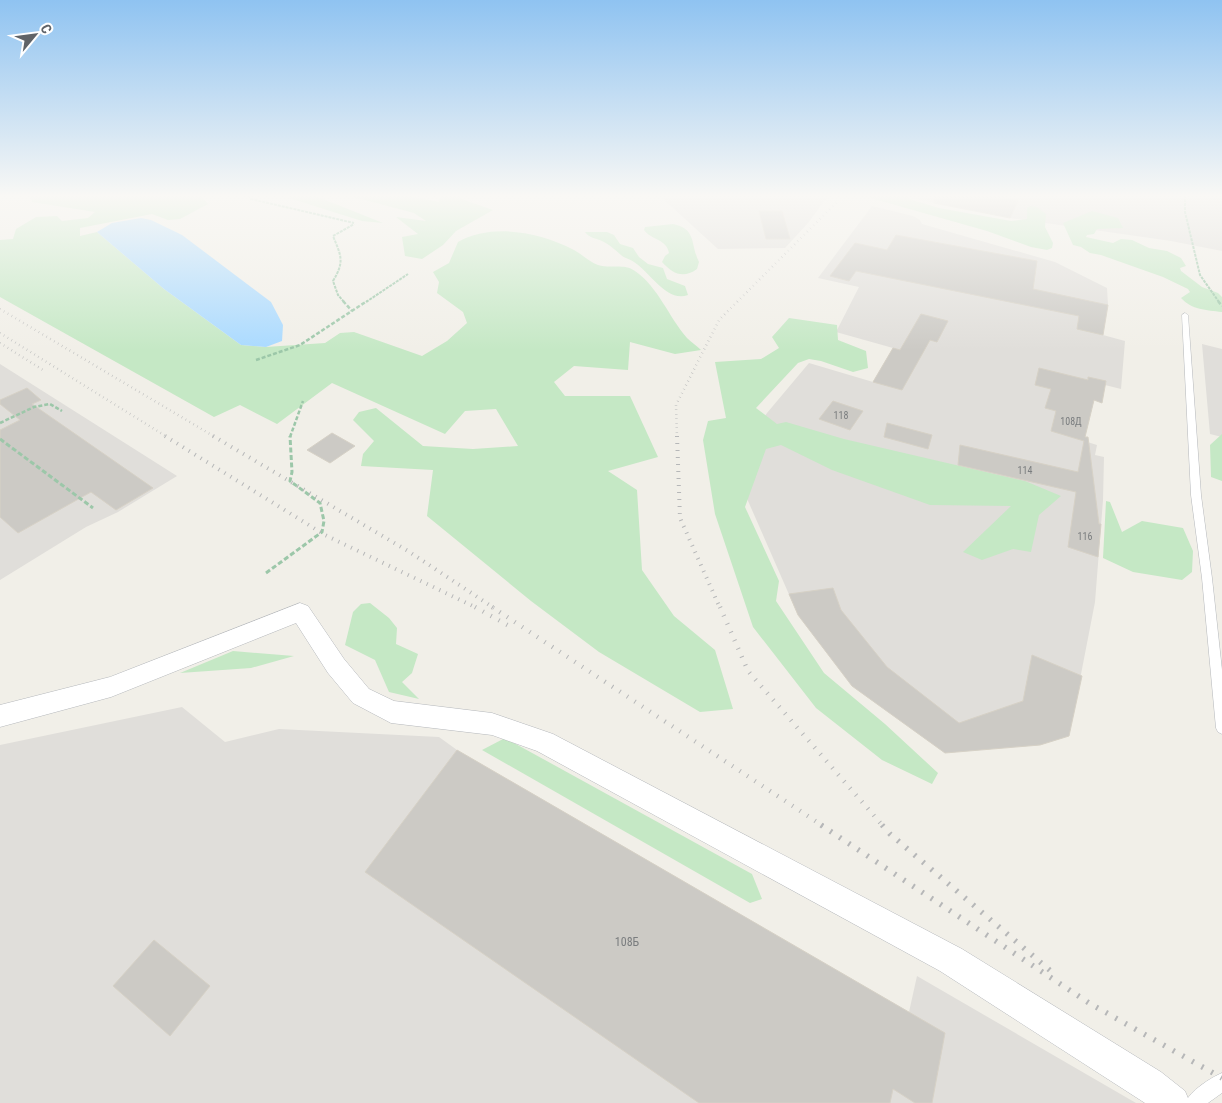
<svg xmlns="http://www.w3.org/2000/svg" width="1222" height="1103" font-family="'Roboto Condensed',sans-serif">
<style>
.industrial{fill:#e0deda}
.green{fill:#c5e8c5}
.water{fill:#aadaff}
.building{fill:#cccac5;stroke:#d6d1c6}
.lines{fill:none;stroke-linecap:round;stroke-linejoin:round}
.service-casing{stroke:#b5b8bc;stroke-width:1}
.minor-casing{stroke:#b5b8bc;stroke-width:1}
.path-far2{stroke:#9cc7a9;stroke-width:2;stroke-dasharray:3 1;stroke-linecap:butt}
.path-far1{stroke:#9cc7a9;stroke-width:2.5;stroke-dasharray:4 2;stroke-linecap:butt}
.path{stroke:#9cc7a9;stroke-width:3;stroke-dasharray:5 2.5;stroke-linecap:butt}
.service{fill:#fff;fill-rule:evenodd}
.minor{fill:#fff;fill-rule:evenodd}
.rail-far3{stroke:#b6b7b8;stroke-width:2.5;stroke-dasharray:0.5 4;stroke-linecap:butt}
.rail-far2{stroke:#b6b7b8;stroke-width:4;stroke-dasharray:1 6;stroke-linecap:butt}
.rail-far1{stroke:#b6b7b8;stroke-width:4.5;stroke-dasharray:1 8;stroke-linecap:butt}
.rail{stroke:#b6b7b8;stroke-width:5.5;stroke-dasharray:2 9;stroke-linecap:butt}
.labels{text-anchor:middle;stroke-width:4.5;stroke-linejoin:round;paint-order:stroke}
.number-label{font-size:10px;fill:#7a7d7f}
.near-number-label{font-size:12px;fill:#7a7d7f}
</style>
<rect width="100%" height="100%" fill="#f1efe8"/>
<g class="industrial">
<path d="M 657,195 L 826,195 L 828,196 L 808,223 L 785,248 L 718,249 L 661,197 Z"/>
<path d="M 914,195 L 1222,195 L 1222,251 L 1171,241 L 1010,218 L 911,198 Z"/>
<path d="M 872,206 L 913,216 L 920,220 L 922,224 L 1055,262 L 1107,288 L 1108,305 L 1103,335 L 1125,341 L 1121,389 L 1105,385 L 1102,403 L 1094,400 L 1084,441 L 1097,445 L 1095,455 L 1104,457 L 1103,500 L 1095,602 L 1069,736 L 1040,745 L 945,753 L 852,686 L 798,615 L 738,478 L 746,443 L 767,413 L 809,363 L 873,382 L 893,348 L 836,332 L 859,287 L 818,278 Z"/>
<path d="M 1202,344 L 1222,349 L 1222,437 L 1210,434 Z"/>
<path d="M 0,364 L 177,476 L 118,512 L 86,527 L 0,580 Z"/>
<path d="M 182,707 L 225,742 L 279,729 L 439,737 L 457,750 L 909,1012 L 917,976 L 1136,1103 L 0,1103 L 0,745 Z"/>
</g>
<g class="green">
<path d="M 30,195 L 204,195 L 202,197 L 208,204 L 180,219 L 168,220 L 152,214 L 80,228 L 80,236 L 97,232 L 164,289 L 241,345 L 266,347 L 325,343 L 340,333 L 354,332 L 422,356 L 447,341 L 467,323 L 463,312 L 437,293 L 439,282 L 433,272 L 449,263 L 458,242 C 492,223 539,232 572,249 C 581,253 589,262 598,265 C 610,269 624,263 635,271 C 659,288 668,316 687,338 C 691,342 697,346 701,350 L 675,354 L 630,342 L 628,370 L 574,366 L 554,382 L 565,396 L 630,396 L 658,457 L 608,471 L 637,490 L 642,570 L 674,616 L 715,650 L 733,709 L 700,712 L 599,652 L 531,601 L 427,516 L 433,470 L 361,466 L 363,454 L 374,441 L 353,420 L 359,412 L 376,408 L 423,446 L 473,449 L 518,446 L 496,409 L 465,411 L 445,434 L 332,383 L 277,424 L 240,405 L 214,417 L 0,297 L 0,240 L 13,239 L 16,229 L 36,217 L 57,216 L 62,221 L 88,218 L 95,212 L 32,202 Z"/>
<path d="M 290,195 L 313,195 L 383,223 L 362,221 L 289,198 Z"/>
<path d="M 346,195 L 403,195 L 439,202 L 440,195 L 465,195 L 459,198 L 493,210 L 456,231 L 443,245 L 422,259 L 405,256 L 402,237 L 418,234 L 396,217 L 426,221 L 414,213 Z"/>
<path d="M 860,195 L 907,195 L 909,199 L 939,208 L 1011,221 L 1027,219 L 1027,208 L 1030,206 L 1037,207 L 1046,214 L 1045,227 L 1053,243 L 1052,248 L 1047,250 L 1031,247 L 987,231 Z"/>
<path d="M 1092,211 L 1118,218 L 1123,228 L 1097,229 L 1094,234 L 1087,235 L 1086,237 L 1113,243 L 1121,239 L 1132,240 L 1149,248 L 1167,251 L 1181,258 L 1186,266 L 1180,268 L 1181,271 L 1202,287 L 1218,293 L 1222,297 L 1222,312 C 1206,310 1192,310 1181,298 L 1190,292 L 1188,289 L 1163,277 L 1101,255 L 1090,253 L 1081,247 L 1073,245 L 1063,223 Z"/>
<path d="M 673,224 C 697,229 690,244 699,262 L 697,269 C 683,279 673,274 662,262 L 665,256 L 669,253 C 667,239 651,240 644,230 L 645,227 Z"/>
<path d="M 585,232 L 607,232 L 614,235 L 620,244 L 633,248 L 639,257 L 648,264 L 663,268 L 667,279 L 685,286 L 688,295 C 667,303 651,273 634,262 C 630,259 624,258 621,255 C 614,249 610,245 602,241 C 596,238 589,238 585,232 Z"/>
<path d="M 789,318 L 837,325 L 838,340 L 866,351 L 868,368 L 853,372 L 821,361 L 809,359 L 798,363 L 756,408 L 777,424 L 786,422 L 844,439 L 1025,481 L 1061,496 L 1039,515 L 1031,552 L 1013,549 L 982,560 L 963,552 L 1011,506 L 930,505 L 832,470 L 781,445 L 766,449 L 745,507 L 779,581 L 776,601 L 824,673 L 885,724 L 938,773 L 932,784 L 882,760 L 816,708 L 753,627 L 715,514 L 703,440 L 708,421 L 726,418 L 715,362 L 761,359 L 779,348 L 772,337 Z"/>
<path d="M 1222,434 L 1222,481 L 1211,477 L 1210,445 Z"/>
<path d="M 1106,501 L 1110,502 L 1122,532 L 1142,521 L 1183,528 L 1193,551 L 1192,572 L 1182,580 L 1133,572 L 1103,558 Z"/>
<path d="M 370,603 L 389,618 L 397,628 L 396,644 L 418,654 L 412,673 L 402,682 L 419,699 L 389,692 L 375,660 L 345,645 L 353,612 L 361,604 Z"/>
<path d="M 233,651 L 294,656 L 251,668 L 180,673 Z"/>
<path d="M 505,738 L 752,874 L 762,899 L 750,903 L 482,750 Z"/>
</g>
<path class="water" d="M 141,218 L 151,220 L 182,235 L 271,302 L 283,325 L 282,341 L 266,347 L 241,345 L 164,289 L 97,232 L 112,223 Z"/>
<g class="building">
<path d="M 934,195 L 988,195 L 1018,201 L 1010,218 L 934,203 Z"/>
<path d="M 759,211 L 782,211 L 790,239 L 766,239 Z"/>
<path d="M 896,235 L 1037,261 L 1033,289 L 1108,305 L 1103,335 L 1077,329 L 1079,316 L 856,271 L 849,281 L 830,276 L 855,243 L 887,250 Z"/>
<path d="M 921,314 L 948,321 L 937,342 L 930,340 L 902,390 L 873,382 L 893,348 L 900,350 Z"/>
<path d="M 1039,368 L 1088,380 L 1088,377 L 1106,381 L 1102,403 L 1094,400 L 1085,437 L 1088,437 L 1099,524 L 1101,524 L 1098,557 L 1068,547 L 1076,492 L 958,465 L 960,445 L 1078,472 L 1084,441 L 1051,431 L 1056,411 L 1045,408 L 1051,389 L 1035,385 Z"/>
<path d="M 27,388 L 41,400 L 32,404 L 153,488 L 116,510 L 91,492 L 18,533 L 0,517 L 0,430 L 20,420 L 0,404 L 0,400 Z"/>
<path d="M 833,401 L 863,411 L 850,430 L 819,419 Z"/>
<path d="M 887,423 L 932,435 L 928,449 L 884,437 Z"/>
<path d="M 332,433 L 355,446 L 330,463 L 307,450 Z"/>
<path d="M 833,588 L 841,610 L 887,667 L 959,723 L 1023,701 L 1032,655 L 1082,676 L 1069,736 L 1040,745 L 945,753 L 852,686 L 798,615 L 789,594 Z"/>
<path d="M 457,750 L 945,1033 L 932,1103 L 915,1103 L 893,1089 L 890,1103 L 699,1103 L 365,872 Z"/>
<path d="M 154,940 L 210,986 L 170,1036 L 113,986 Z"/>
</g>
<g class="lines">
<g class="service-casing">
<g id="service">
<path d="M 1185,313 L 1188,315 L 1201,495 L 1212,578 L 1222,670 L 1222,734 L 1218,732 L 1216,728 L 1202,578 L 1191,495 L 1182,315 Z"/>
<path d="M 1222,1073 L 1222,1093 L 1208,1103 L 1185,1103 C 1190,1091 1210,1078 1222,1073 Z"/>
</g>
</g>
<g class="minor-casing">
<path id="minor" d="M 300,603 L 308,606 L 344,659 L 369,689 L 394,701 L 492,713 L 553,734 L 962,949 L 1161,1072 L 1185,1091 L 1190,1103 L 1145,1103 L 940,971 L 537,751 L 492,735 L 391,723 L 353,703 L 328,673 L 296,623 L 111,697 L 0,727 L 0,705 L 110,677 Z"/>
</g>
<g class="path-far2">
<path d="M 249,195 L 251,199 L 354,223"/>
<path d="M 1185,195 L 1185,212 L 1200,275 L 1219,302"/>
<path d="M 344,302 L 338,295 L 333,281 C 345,261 341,256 333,236 L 354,224"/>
<path d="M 366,302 L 408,274"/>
</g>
<g class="path-far1">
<path d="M 343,301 L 352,311"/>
<path d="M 1218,301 L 1222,306"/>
<path d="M 256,360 L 300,345 L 367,301"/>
<path d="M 0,423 L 34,407 L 50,404 L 62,411"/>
<path d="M 290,437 L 303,401"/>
</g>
<g class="path">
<path d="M 0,439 L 93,508"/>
<path d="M 266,573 L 322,532 L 324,521 L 320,503 L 290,481 L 292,472 L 290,436"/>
</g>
<use href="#service" class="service"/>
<use href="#minor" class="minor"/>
<g class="rail-far3">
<path d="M 0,309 L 215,437"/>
<path d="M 0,333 L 167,437"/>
<path d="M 0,343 L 43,370"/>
<path d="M 677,437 L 676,405 L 719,320 L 837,202"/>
</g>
<g class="rail-far2">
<path d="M 165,436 L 325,535 L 477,608"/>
<path d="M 213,436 L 408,551 L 494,608"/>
<path d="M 677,436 L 680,518 L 720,608"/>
</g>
<g class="rail-far1">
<path d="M 475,607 L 511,627"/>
<path d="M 492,607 L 823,826"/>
<path d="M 720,607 L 748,671 L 883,826"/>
</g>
<g class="rail">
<path d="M 821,825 L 1089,1003 L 1222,1078"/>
<path d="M 882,825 L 890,834 L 1053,973"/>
</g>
</g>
<linearGradient id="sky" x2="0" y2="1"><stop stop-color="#8fc3f1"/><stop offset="0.56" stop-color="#f9f8f5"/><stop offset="1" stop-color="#f9f8f5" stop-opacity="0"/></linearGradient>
<rect width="1222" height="350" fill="url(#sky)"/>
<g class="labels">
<g class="number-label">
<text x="841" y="419">118</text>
<text x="1071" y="425">108Д</text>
<text x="1025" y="474">114</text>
<text x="1085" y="540">116</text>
</g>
<g class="near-number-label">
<text x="627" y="946">108Б</text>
</g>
</g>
<g transform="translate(35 35) rotate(61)" stroke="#ffffff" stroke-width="4" paint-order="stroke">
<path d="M0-4L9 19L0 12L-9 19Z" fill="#5f6368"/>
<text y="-8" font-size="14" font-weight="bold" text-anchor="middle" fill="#5f6368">С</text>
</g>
</svg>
